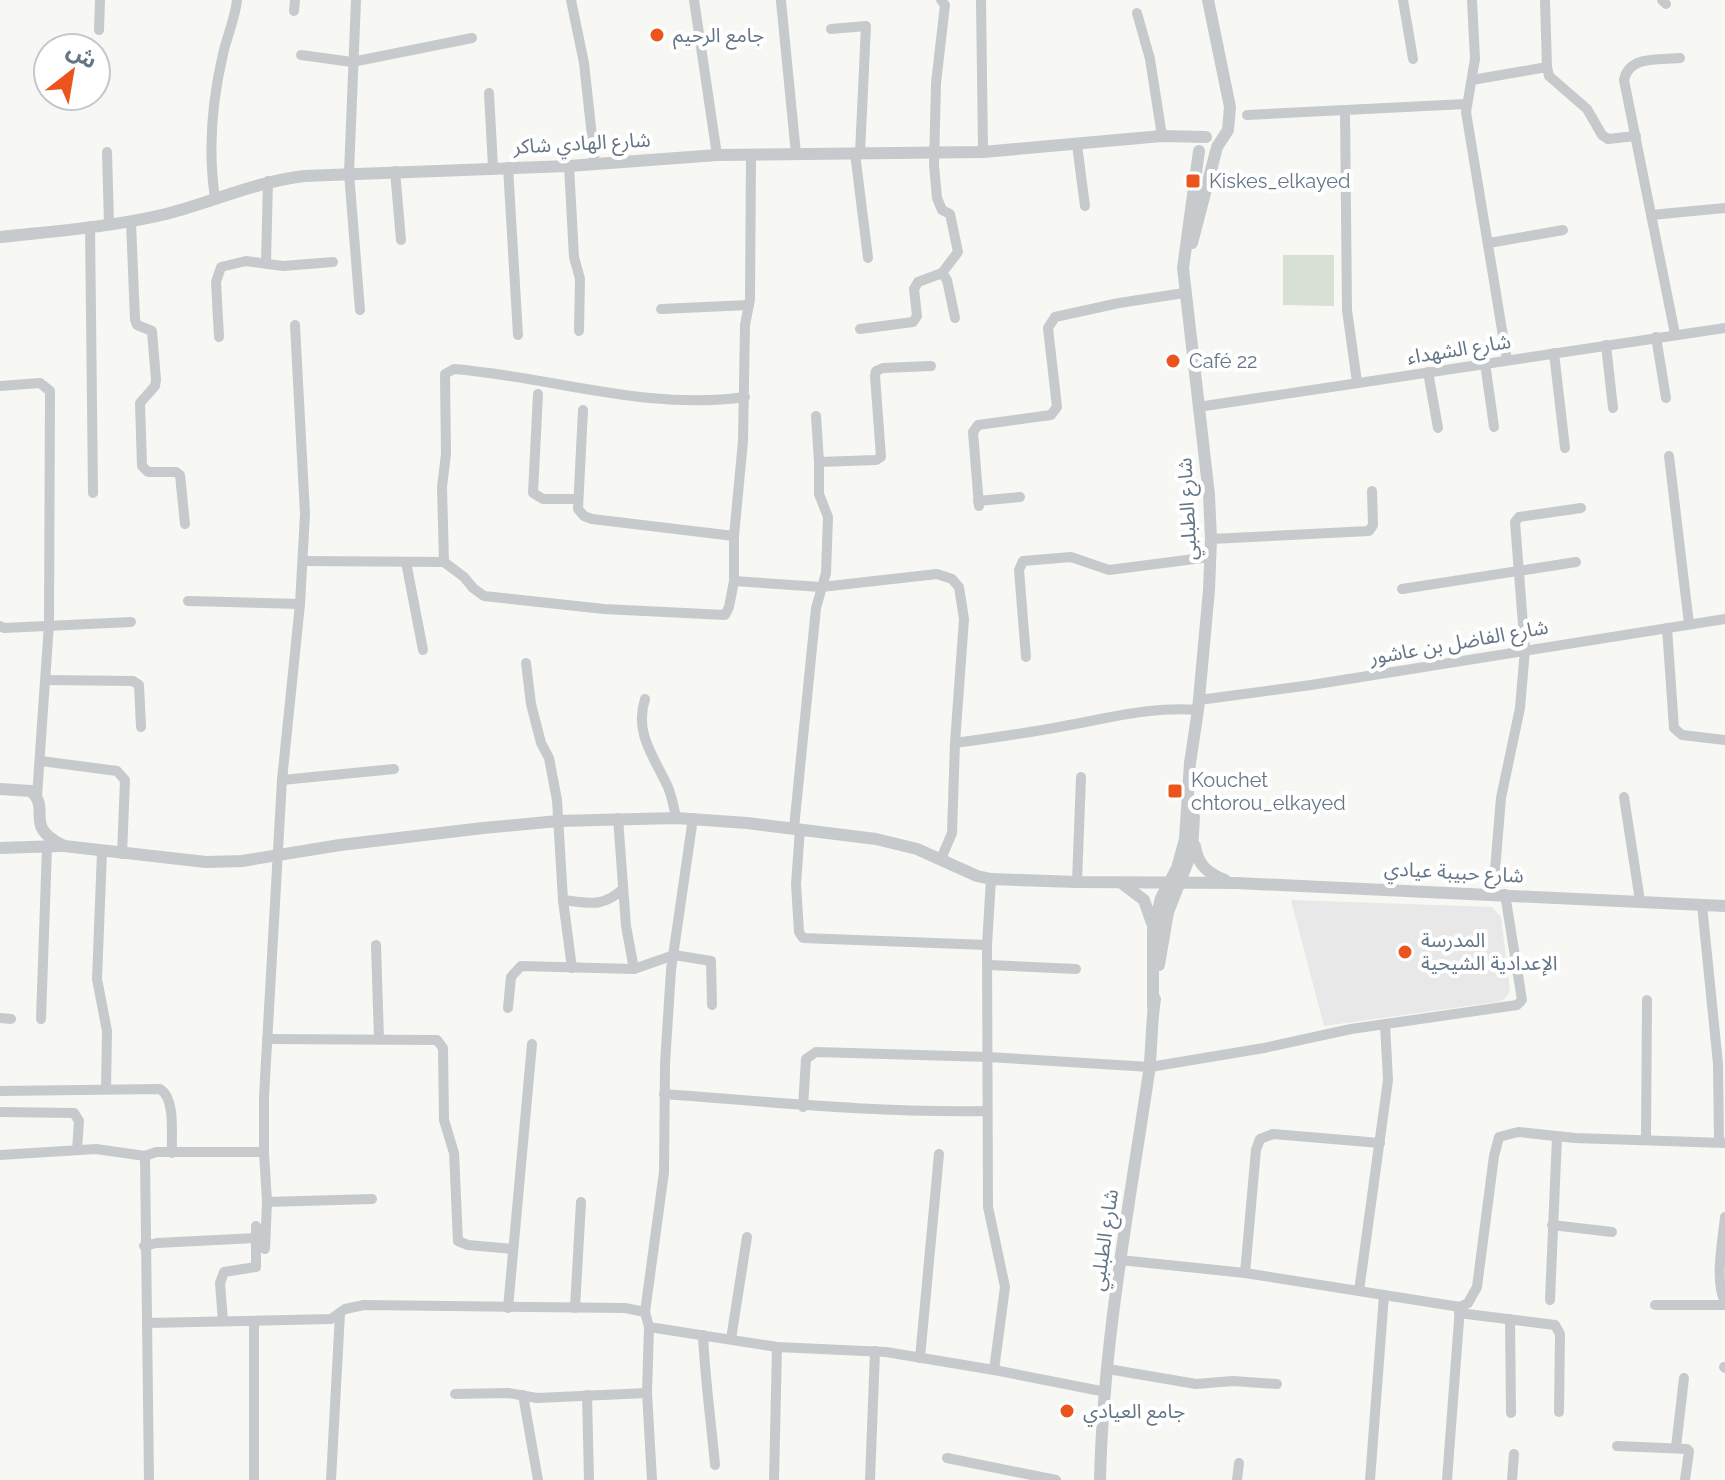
<svg xmlns="http://www.w3.org/2000/svg" width="1725" height="1480" font-family="Raleway,'Noto Sans Arabic',sans-serif">
<style>
.built{fill:#e7e8e7}
.green{fill:#d8dfd4}
.lines{fill:none;stroke-linecap:round;stroke-linejoin:round}
.minor{stroke:#c6cacd;stroke-width:10}
.tertiary{stroke:#c6cacd;stroke-width:12}
.poi-dot{fill:#ec541e;stroke:#fff;stroke-width:3}
.labels{text-anchor:middle;stroke-width:8;stroke-linejoin:round;paint-order:stroke}
.poi-label{font-size:20px;fill:#647686;stroke:#fff;text-anchor:start}
.street-label{font-size:20px;fill:#647686;stroke:#fff}
</style>
<rect width="100%" height="100%" fill="#f7f7f3"/>
<path class="built" d="M 1291,900 L 1492,907 L 1501,917 L 1510,991 L 1503,1000 L 1497,1002 L 1324,1026 Z"/>
<path class="green" d="M 1283,255 L 1334,255 L 1334,306 L 1283,305 Z"/>
<g class="lines">
<g class="minor">
<path d="M 356,0 L 349,173 L 360,310"/>
<path d="M 571,0 L 584,63 L 595,164"/>
<path d="M 694,0 L 717,155"/>
<path d="M 981,0 L 983,152"/>
<path d="M 1403,0 L 1413,59"/>
<path d="M 1472,0 L 1475,59 L 1466,112 L 1507,360"/>
<path d="M 1545,0 L 1547,67"/>
<path d="M 1662,0 L 1666,4"/>
<path d="M 781,1 L 796,154"/>
<path d="M 294,11 L 295,0"/>
<path d="M 1137,13 L 1150,59 L 1162,136"/>
<path d="M 831,29 L 866,26 L 860,153"/>
<path d="M 99,30 L 100,0"/>
<path d="M 301,55 L 352,62 L 472,38"/>
<path d="M 1472,80 L 1547,67 L 1549,76 L 1587,109 L 1602,135 L 1608,139 L 1636,136"/>
<path d="M 489,93 L 493,167"/>
<path d="M 1247,115 L 1345,110"/>
<path d="M 1077,145 L 1085,206"/>
<path d="M 107,152 L 109,224"/>
<path d="M 855,153 L 868,258"/>
<path d="M 569,166 L 574,257 L 580,279 L 579,331"/>
<path d="M 508,167 L 518,335"/>
<path d="M 395,171 L 401,240"/>
<path d="M 215,198 C 208,151 212,101 223,54 C 227,36 235,19 237,0"/>
<path d="M 1651,215 L 1725,208"/>
<path d="M 131,222 L 135,320 L 137,325 L 152,331 L 156,380 L 155,386 L 140,403 L 142,466 L 148,472 L 176,472 L 180,475 L 185,524"/>
<path d="M 90,226 L 93,493"/>
<path d="M 1489,243 L 1563,230"/>
<path d="M 266,263 L 268,181"/>
<path d="M 942,273 L 947,280 L 955,318"/>
<path d="M 661,309 L 749,305"/>
<path d="M 860,329 L 913,322 L 917,316 L 914,289 L 918,282 L 942,273 L 958,252 L 950,214 L 942,210 L 937,198 L 934,165 L 936,83 L 945,5 L 941,0"/>
<path d="M 1675,334 L 1624,80 C 1629,55 1659,60 1680,58"/>
<path d="M 219,337 L 216,282 L 221,267 L 246,261 L 283,266 L 333,262"/>
<path d="M 1656,337 L 1666,398"/>
<path d="M 1606,345 L 1613,408"/>
<path d="M 1554,353 L 1565,448"/>
<path d="M 1485,363 L 1494,427"/>
<path d="M 1428,372 L 1438,428"/>
<path d="M 1357,382 L 1347,310 L 1345,110 L 1466,104"/>
<path d="M 0,386 L 40,383 L 50,391 L 49,624 L 37,796"/>
<path d="M 538,394 L 533,493 L 543,499 L 578,499"/>
<path d="M 1198,407 L 1725,328"/>
<path d="M 583,410 L 578,509 L 584,516 L 592,519 L 734,536"/>
<path d="M 1669,456 L 1689,624"/>
<path d="M 819,462 L 876,460 L 881,457 L 875,376 L 876,371 L 883,368 L 931,366"/>
<path d="M 978,501 L 1020,497"/>
<path d="M 979,506 L 973,432 L 978,425 L 1051,415 L 1057,407 L 1048,328 L 1055,317 L 1119,303 L 1184,293"/>
<path d="M 1211,539 L 1369,531 L 1373,525 L 1372,491"/>
<path d="M 303,561 L 444,562 L 464,577 L 473,588 L 484,596 L 604,609 L 725,615 L 729,607 L 734,581 L 734,536 L 743,441 L 745,325 L 750,299 L 751,155"/>
<path d="M 406,562 L 423,650"/>
<path d="M 444,562 L 442,487 L 446,454 L 445,374 L 454,369 C 552,377 646,411 745,397"/>
<path d="M 734,581 L 821,587 L 937,574 L 952,579 L 959,587 L 964,619 L 955,743 L 952,833 L 941,859"/>
<path d="M 1402,589 L 1576,562"/>
<path d="M 188,601 L 300,604"/>
<path d="M 0,626 L 4,628 L 131,622"/>
<path d="M 1667,628 L 1674,728 L 1682,735 L 1725,740"/>
<path d="M 1026,657 L 1019,570 L 1023,561 L 1071,557 L 1109,570 L 1210,557"/>
<path d="M 526,663 L 531,704 L 541,743 L 549,758 L 557,800 L 563,900 L 572,968"/>
<path d="M 46,680 L 133,681 L 139,685 L 141,727"/>
<path d="M 645,699 C 634,733 654,757 668,787 C 672,797 674,807 676,818"/>
<path d="M 1199,700 L 1311,685 L 1725,619"/>
<path d="M 955,743 C 992,738 1028,733 1064,726 C 1109,718 1153,706 1198,710"/>
<path d="M 41,761 L 117,771 L 125,780 L 122,854"/>
<path d="M 282,780 L 394,769"/>
<path d="M 1624,797 L 1640,901"/>
<path d="M 618,818 L 626,926 L 634,969"/>
<path d="M 794,828 L 816,608 L 826,573 L 828,517 L 819,494 L 819,462 L 816,416"/>
<path d="M 800,829 L 796,884 L 799,932 L 803,938 L 987,945"/>
<path d="M 102,852 L 97,979 L 107,1031 L 106,1089"/>
<path d="M 991,879 L 987,945 L 988,1207 L 1005,1287 L 994,1370"/>
<path d="M 1077,882 L 1081,777"/>
<path d="M 1493,894 L 1501,798 L 1520,708 L 1525,650 L 1515,522 L 1519,517 L 1581,508"/>
<path d="M 563,900 C 590,903 602,908 623,889"/>
<path d="M 1702,905 L 1718,1064 L 1719,1142"/>
<path d="M 376,945 L 379,1039"/>
<path d="M 988,965 L 1076,969"/>
<path d="M 508,1008 L 511,977 L 521,966 L 634,969 L 674,955 L 711,961 L 712,1005"/>
<path d="M 0,1018 L 11,1019"/>
<path d="M 41,1019 L 47,847"/>
<path d="M 267,1039 L 437,1040 L 443,1048 L 444,1120 L 454,1153 L 458,1241 L 468,1245 L 513,1249"/>
<path d="M 0,1091 L 160,1089 C 176,1099 171,1134 172,1153"/>
<path d="M 664,1094 C 773,1102 877,1113 987,1111"/>
<path d="M 803,1107 L 806,1059 L 816,1052 L 988,1057 L 1150,1067 L 1264,1048 L 1351,1029 L 1517,1005 L 1522,1000 L 1505,894"/>
<path d="M 0,1112 L 74,1113 L 79,1121 L 77,1150"/>
<path d="M 1646,1139 L 1647,1000"/>
<path d="M 264,1152 L 267,1202 L 265,1249"/>
<path d="M 0,1155 L 96,1149 L 145,1156 L 156,1152 L 264,1152 L 264,1097 L 282,780 L 300,604 L 305,514 L 295,325"/>
<path d="M 145,1156 L 149,1480"/>
<path d="M 267,1202 L 372,1199"/>
<path d="M 1725,1217 C 1723,1239 1714,1282 1725,1301"/>
<path d="M 1552,1225 L 1612,1232"/>
<path d="M 144,1246 L 157,1243 L 256,1238"/>
<path d="M 1120,1260 L 1245,1273 L 1460,1307 L 1468,1303 L 1477,1287 L 1494,1156 L 1499,1137 L 1518,1132 L 1575,1138 L 1725,1143"/>
<path d="M 1245,1273 L 1256,1150 L 1260,1139 L 1273,1134 L 1380,1143"/>
<path d="M 1359,1291 L 1388,1080 L 1385,1024"/>
<path d="M 1550,1300 L 1557,1137"/>
<path d="M 1655,1305 L 1725,1305"/>
<path d="M 508,1308 L 532,1044"/>
<path d="M 575,1308 L 581,1202"/>
<path d="M 1459,1313 L 1555,1325 L 1560,1334 L 1559,1412"/>
<path d="M 1510,1319 L 1511,1413"/>
<path d="M 223,1321 L 220,1283 L 224,1272 L 256,1267 L 256,1226"/>
<path d="M 254,1321 L 254,1480"/>
<path d="M 147,1323 L 331,1319 L 345,1309 L 364,1305 L 625,1308 L 645,1312"/>
<path d="M 649,1327 L 777,1347 L 886,1352 L 994,1370 L 1106,1392"/>
<path d="M 703,1335 C 705,1379 711,1421 715,1465"/>
<path d="M 731,1339 L 747,1237"/>
<path d="M 920,1358 L 939,1154"/>
<path d="M 1724,1367 L 1725,1368"/>
<path d="M 1108,1369 L 1196,1384 L 1233,1381 L 1277,1384"/>
<path d="M 455,1394 L 508,1393 L 537,1398 L 647,1393"/>
<path d="M 523,1395 L 538,1480"/>
<path d="M 587,1395 L 589,1480"/>
<path d="M 1617,1446 L 1687,1449 L 1689,1451 L 1685,1480"/>
<path d="M 1676,1447 L 1684,1378"/>
<path d="M 947,1458 L 1056,1480"/>
<path d="M 331,1480 L 340,1313"/>
<path d="M 652,1480 L 647,1393 L 649,1327 L 645,1312 L 664,1172 L 665,1064 L 671,970 L 693,818"/>
<path d="M 774,1480 L 777,1347"/>
<path d="M 870,1480 L 875,1351"/>
<path d="M 1237,1480 L 1239,1463"/>
<path d="M 1370,1480 L 1384,1295"/>
<path d="M 1447,1480 L 1460,1307"/>
<path d="M 1512,1480 L 1514,1454"/>
</g>
<g class="tertiary">
<path d="M 1208,0 L 1230,107 L 1228,130 L 1217,147"/>
<path d="M 0,237 C 55,231 112,227 166,214 C 213,202 255,182 304,176 L 569,166 L 717,155 L 983,152 L 1162,136 L 1206,137"/>
<path d="M 1192,243 L 1216,151"/>
<path d="M 0,789 L 31,791 C 52,810 22,826 64,846 L 206,862 L 242,861 L 340,845 L 483,828 L 558,821 L 676,818 L 747,823 L 876,839 L 917,849 L 977,876 L 991,879 L 1077,882 L 1236,883 L 1725,906"/>
<path d="M 1195,846 C 1198,865 1207,873 1225,880"/>
<path d="M 0,848 L 61,846"/>
<path d="M 1124,885 L 1144,900 L 1152,923"/>
<path d="M 1159,965 L 1168,912 L 1192,851 L 1194,817"/>
<path d="M 1153,1007 L 1153,930 L 1161,898 L 1177,868 L 1185,839 L 1190,763 L 1198,710 L 1209,590 L 1211,539 L 1209,495 L 1183,268 L 1199,151"/>
<path d="M 1100,1480 C 1103,1343 1129,1207 1149,1072 C 1152,1048 1151,1023 1155,999"/>
</g>
</g>
<g class="poi-dot">
<circle cx="657" cy="35" r="8"/>
<rect x="1185" y="173" width="16" height="16" rx="4"/>
<circle cx="1173" cy="361" r="8"/>
<rect x="1167" y="783" width="16" height="16" rx="4"/>
<circle cx="1405" cy="952" r="8"/>
<circle cx="1067" cy="1411" r="8"/>
</g>
<g class="labels">
<g class="poi-label">
<text x="673" y="42">جامع الرحيم</text>
<text x="1209" y="188">Kiskes_elkayed</text>
<text x="1189" y="368">Café 22</text>
<text x="1191" y="787">Kouchet<tspan x="1191" dy="23">chtorou_elkayed</tspan></text>
<text x="1421" y="947">المدرسة<tspan x="1421" dy="23">الإعدادية الشيحية</tspan></text>
<text x="1083" y="1418">جامع العيادي</text>
</g>
<g class="street-label">
<text transform="translate(582 143) rotate(-3)" y="7">شارع الهادي شاكر</text>
<text transform="translate(1459 349) rotate(-9)" y="7">شارع الشهداء</text>
<text transform="translate(1187 509) rotate(-93)" y="7">شارع الطبلبي</text>
<text transform="translate(1459 642) rotate(-10)" y="7">شارع الفاضل بن عاشور</text>
<text transform="translate(1454 872) rotate(3)" y="7">شارع حبيبة عيادي</text>
<text transform="translate(1104 1240) rotate(-82)" y="7">شارع الطبلبي</text>
</g>
</g>
<g transform="translate(72 72) rotate(31)"><circle r="38" fill="#ffffff" stroke="#c1c8cf" stroke-width="2"/>
<path d="M0-6L14 30L0 20L-14 30Z" fill="#ec541e"/>
<text y="-12" font-size="22" font-weight="bold" text-anchor="middle" fill="#647686">ش</text>
</g>
</svg>
